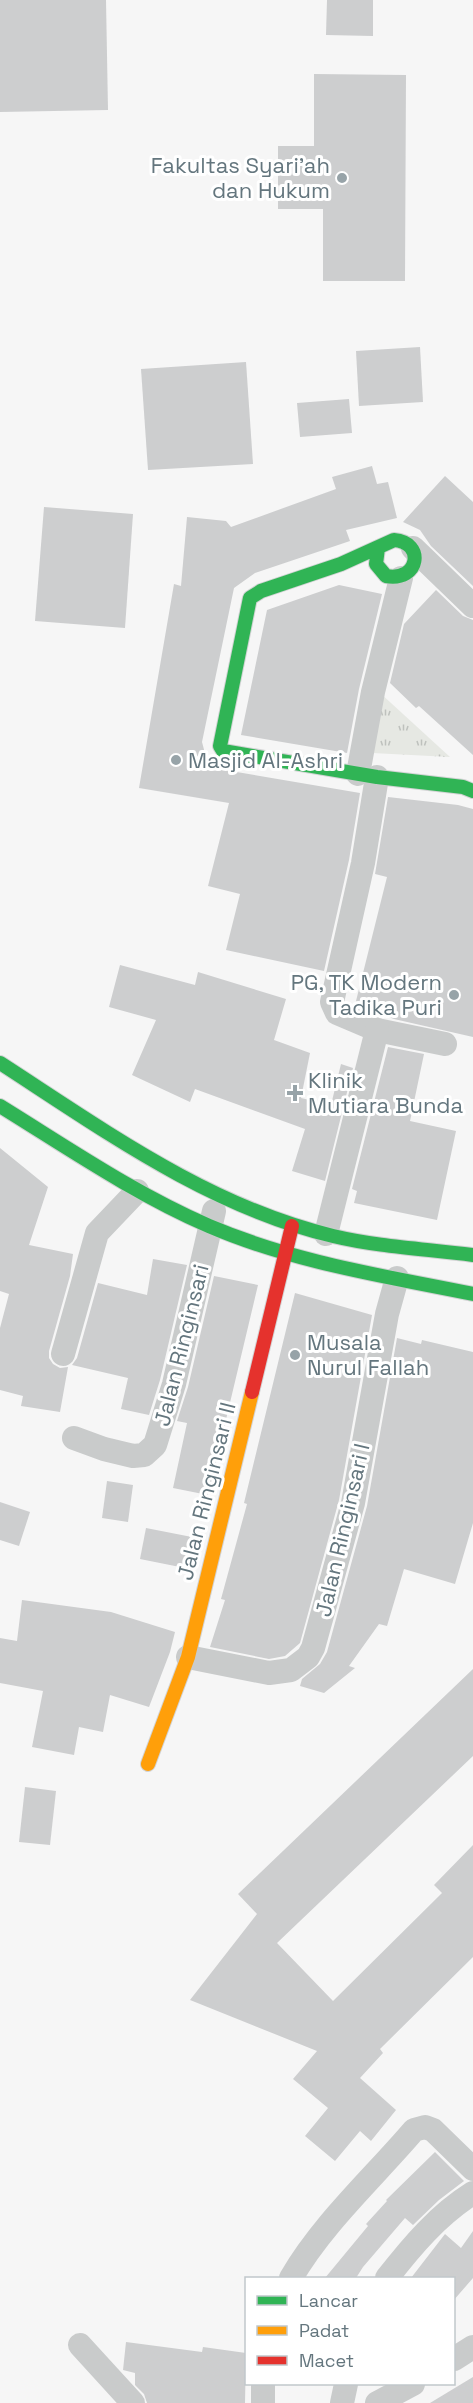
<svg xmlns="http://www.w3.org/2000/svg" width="473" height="2403" font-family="'Space Grotesk',sans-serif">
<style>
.park{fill:url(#park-tufts)}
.building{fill:#cdcecf}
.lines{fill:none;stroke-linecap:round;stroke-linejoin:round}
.fast-casing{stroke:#d2d3d4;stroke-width:16}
.slow-casing{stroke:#d2d3d4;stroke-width:16}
.jam-casing{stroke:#d2d3d4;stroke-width:16}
.street{stroke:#c9cbcb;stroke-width:24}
.fast{stroke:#30b455;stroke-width:14}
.slow{stroke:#ff9f0a;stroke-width:14}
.jam{stroke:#e5322d;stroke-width:14}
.poi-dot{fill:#97a3a8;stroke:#fff;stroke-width:2}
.labels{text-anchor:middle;stroke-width:6;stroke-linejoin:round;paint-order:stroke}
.poi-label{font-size:22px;fill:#64767e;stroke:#fff;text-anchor:start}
.street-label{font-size:22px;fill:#64767e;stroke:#fff}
</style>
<defs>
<pattern id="park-tufts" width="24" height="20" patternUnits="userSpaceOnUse" patternTransform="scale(1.5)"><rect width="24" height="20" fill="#e6e8e3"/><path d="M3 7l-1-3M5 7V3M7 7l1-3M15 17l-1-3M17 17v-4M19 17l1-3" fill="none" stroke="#bec1bd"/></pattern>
</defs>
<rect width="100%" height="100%" fill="#f6f6f6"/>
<path class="park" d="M 379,692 L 450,757 L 372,753 Z"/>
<g class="building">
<path d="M 0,0 L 106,0 L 108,110 L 0,112 Z"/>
<path d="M 327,0 L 373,0 L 373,36 L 326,35 Z"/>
<path d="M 314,74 L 406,75 L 405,281 L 323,281 L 323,209 L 278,209 L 278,146 L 314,146 Z"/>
<path d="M 420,347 L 423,402 L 359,406 L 356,351 Z"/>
<path d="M 246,362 L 253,464 L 148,470 L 141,369 Z"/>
<path d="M 349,399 L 352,433 L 300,437 L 297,403 Z"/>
<path d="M 372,466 L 377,484 L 388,482 L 397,518 L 346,530 L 350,541 L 255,573 L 234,588 L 202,742 L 207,761 L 219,769 L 360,793 L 349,860 L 324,971 L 226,950 L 240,894 L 208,886 L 229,803 L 139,788 L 174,584 L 181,586 L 187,517 L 226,521 L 231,527 L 336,489 L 332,477 Z"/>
<path d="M 445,476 L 473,502 L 473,586 L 431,546 L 420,530 L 403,522 Z"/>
<path d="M 44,507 L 133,514 L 125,628 L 35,621 Z"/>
<path d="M 339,585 L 382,594 L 359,689 L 347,753 L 241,735 L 267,610 Z"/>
<path d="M 436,590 L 463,616 L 473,620 L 473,755 L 419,706 L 416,708 L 390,683 L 404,624 Z"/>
<path d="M 388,797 L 458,805 L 473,809 L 473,1037 L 394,1019 L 355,1005 L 387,877 L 375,874 Z"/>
<path d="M 120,965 L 195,985 L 198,972 L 286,999 L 274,1040 L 310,1053 L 301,1098 L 331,1105 L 341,1064 L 353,1068 L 325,1181 L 292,1171 L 305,1129 L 195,1089 L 190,1102 L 132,1075 L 156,1020 L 109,1007 Z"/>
<path d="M 388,1047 L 424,1054 L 410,1121 L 456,1131 L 437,1220 L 354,1203 L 357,1191 L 352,1189 Z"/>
<path d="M 0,1148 L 48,1187 L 29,1245 L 73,1254 L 70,1276 L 49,1351 L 49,1358 L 53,1364 L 60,1368 L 68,1367 L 60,1412 L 21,1406 L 23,1396 L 0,1390 L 0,1328 L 9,1294 L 0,1291 Z"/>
<path d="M 153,1259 L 187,1265 L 160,1380 L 149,1415 L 121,1409 L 128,1378 L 72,1365 L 77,1358 L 98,1283 L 147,1295 Z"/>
<path d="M 214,1276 L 258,1285 L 208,1495 L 173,1488 L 187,1423 L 177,1421 L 188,1387 Z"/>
<path d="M 295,1293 L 372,1315 L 339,1500 L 300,1643 L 285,1656 L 269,1659 L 210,1647 L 225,1600 L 221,1599 L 247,1504 L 244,1503 Z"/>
<path d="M 397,1338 L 421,1344 L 422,1340 L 473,1352 L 473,1523 L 455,1584 L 404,1569 L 387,1626 L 379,1624 L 349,1666 L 355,1668 L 324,1693 L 300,1686 L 302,1679 L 320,1664 L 327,1652 L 367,1506 Z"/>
<path d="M 107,1481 L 133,1485 L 128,1522 L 102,1518 Z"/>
<path d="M 0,1502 L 30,1512 L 19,1546 L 0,1540 Z"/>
<path d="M 146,1528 L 197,1538 L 190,1569 L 140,1559 Z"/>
<path d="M 22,1600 L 111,1612 L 175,1632 L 170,1652 L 149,1707 L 110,1695 L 103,1732 L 79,1727 L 74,1755 L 32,1747 L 43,1691 L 0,1683 L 0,1638 L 17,1641 Z"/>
<path d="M 473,1669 L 473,1756 L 277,1943 L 333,2001 L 442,1893 L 434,1885 L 473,1845 L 473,1957 L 380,2049 L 383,2053 L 360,2078 L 396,2110 L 371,2141 L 360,2131 L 335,2161 L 305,2136 L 328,2108 L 293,2079 L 317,2051 L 190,2000 L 257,1914 L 238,1894 Z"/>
<path d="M 25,1787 L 56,1791 L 50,1845 L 19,1842 Z"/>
<path d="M 435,2152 L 464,2181 L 439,2200 L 413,2225 L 405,2218 L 363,2267 L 356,2278 L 325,2278 L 368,2226 L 366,2224 L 387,2201 L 386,2200 Z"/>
<path d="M 473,2231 L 473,2278 L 453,2301 L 453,2278 L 411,2278 L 445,2234 L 461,2248 Z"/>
<path d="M 126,2342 L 202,2352 L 203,2347 L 246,2353 L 245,2403 L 147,2403 L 144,2394 L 135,2385 L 135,2373 L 123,2370 Z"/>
<path d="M 473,2377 L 473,2403 L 430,2403 Z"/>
</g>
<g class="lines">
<g class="fast-casing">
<g id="fast">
<path d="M 378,548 L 376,564 L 386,576 C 420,582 425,542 394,540 L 341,564 L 261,591 L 250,598 L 220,746 L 223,751 L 377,777 L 463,787 L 473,791"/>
<path d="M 0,1063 C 105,1131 210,1207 333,1236 C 379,1247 427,1249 473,1255"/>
<path d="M 0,1106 C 68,1148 135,1194 209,1226 C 293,1262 384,1276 473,1294"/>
</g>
</g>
<g class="slow-casing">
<path id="slow" d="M 148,1764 L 188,1657 L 252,1392"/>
</g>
<g class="jam-casing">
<path id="jam" d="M 252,1392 L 292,1226"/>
</g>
<g class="street">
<path d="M 413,548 L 473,606"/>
<path d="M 358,774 L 373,692 L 401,578"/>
<path d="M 377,777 L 363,863 L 332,1002 L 337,1013 L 377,1030 L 445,1044"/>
<path d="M 326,1234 L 377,1030"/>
<path d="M 63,1354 L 97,1233 L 137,1191"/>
<path d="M 74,1438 L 104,1449 L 133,1456 L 144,1455 L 155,1445 L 174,1384 L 214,1211"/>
<path d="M 188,1657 L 269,1673 L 291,1670 L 308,1657 L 313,1648 L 353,1503 L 387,1314 L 397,1278"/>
<path d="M 291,2278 C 323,2223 373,2178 414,2130 L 425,2127 L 433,2130 L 473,2169"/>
<path d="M 387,2278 C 412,2246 438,2215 473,2193"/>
<path d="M 80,2345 L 133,2403"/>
<path d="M 454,2359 L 473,2347"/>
<path d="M 263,2403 L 263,2384"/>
<path d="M 342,2403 L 346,2384"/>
<path d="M 377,2403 L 413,2384"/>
</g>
<use href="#fast" class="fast"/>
<use href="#slow" class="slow"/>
<use href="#jam" class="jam"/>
</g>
<g class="poi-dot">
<circle cx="342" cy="178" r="6"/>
<circle cx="176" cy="760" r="6"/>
<circle cx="454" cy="995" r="6"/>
<path d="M292 1084h6v6h6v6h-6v6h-6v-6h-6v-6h6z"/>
<circle cx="295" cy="1355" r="6"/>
</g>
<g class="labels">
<g class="poi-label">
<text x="330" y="173" text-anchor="end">Fakultas Syari'ah<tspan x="330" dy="25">dan Hukum</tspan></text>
<text x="188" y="768">Masjid Al-Ashri</text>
<text x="442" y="990" text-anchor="end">PG, TK Modern<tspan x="442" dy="25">Tadika Puri</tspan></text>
<text x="308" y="1088">Klinik<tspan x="308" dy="25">Mutiara Bunda</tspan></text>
<text x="307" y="1350">Musala<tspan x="307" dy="25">Nurul Fallah</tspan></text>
</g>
<g class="street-label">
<text transform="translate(181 1345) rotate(-76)" y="8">Jalan Ringinsari</text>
<text transform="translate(206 1491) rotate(-76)" y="8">Jalan Ringinsari II</text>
<text transform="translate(342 1530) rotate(-77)" y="8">Jalan Ringinsari I</text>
</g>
</g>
<rect x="245" y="2277" width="210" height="108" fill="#ffffff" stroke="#c1c8cb" stroke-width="1.5"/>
<rect x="257" y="2296" width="30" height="9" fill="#30b455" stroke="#c1c8cb" stroke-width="1.5"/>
<text x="299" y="2307" font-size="18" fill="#64767e">Lancar</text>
<rect x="257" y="2326" width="30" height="9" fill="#ff9f0a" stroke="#c1c8cb" stroke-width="1.5"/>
<text x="299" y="2337" font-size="18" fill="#64767e">Padat</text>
<rect x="257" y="2356" width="30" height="9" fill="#e5322d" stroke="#c1c8cb" stroke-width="1.5"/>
<text x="299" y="2367" font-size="18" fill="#64767e">Macet</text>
</svg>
